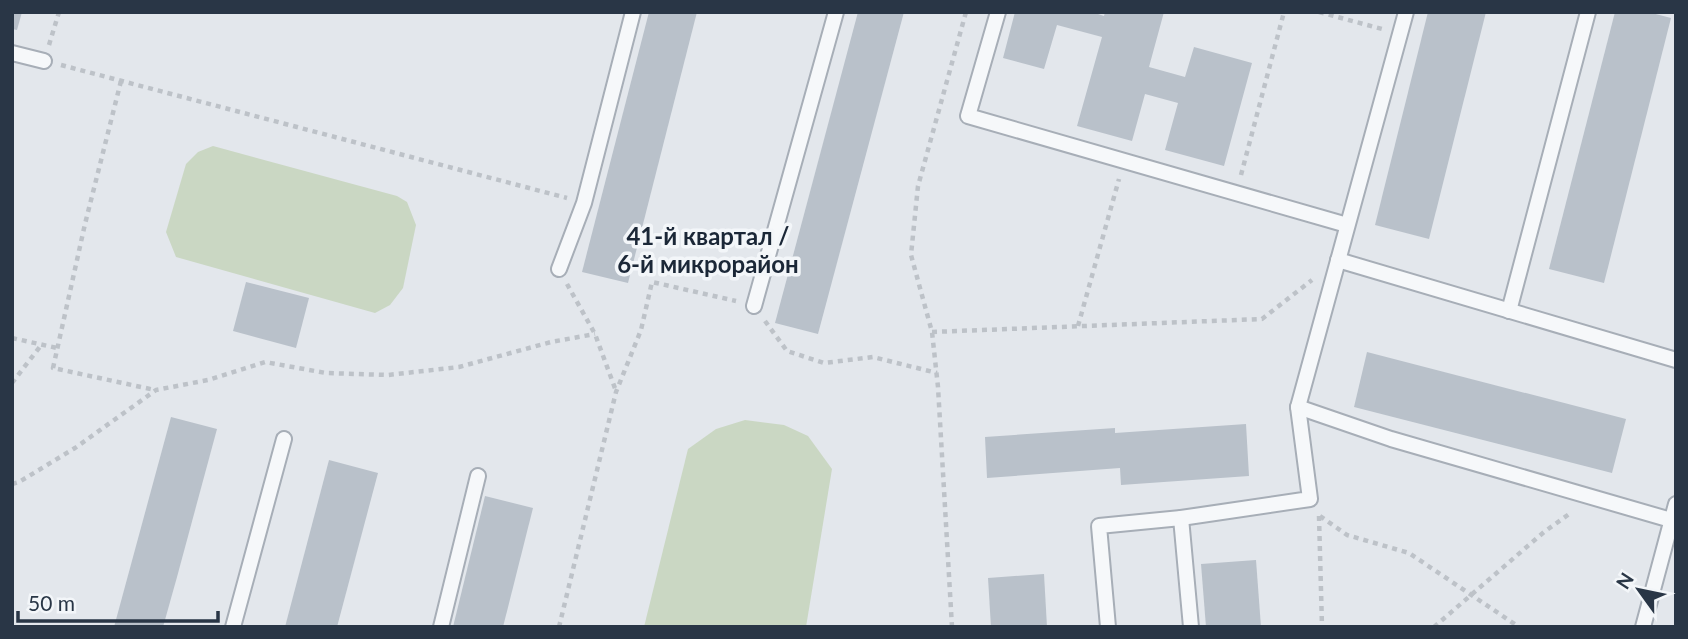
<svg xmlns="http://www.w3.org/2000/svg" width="1688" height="639" font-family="Lato,sans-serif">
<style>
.green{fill:#cad7c3}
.building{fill:#b9c1ca}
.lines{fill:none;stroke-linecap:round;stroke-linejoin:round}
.service-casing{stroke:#a7aeb7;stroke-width:18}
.path{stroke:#bdc2c8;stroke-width:4.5;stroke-dasharray:5 5;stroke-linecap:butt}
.service{stroke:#f6f8fa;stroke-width:14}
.labels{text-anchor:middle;stroke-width:7;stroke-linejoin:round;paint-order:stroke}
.quarter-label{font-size:24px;font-weight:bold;fill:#1b2737;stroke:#f3f6f9}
</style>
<rect width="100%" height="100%" fill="#e3e7ec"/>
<g class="green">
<path d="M 213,146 L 397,196 L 407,202 L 416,225 L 403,288 L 390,305 L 375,313 L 176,257 L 166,232 L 186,164 L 198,152 Z"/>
<path d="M 745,420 L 784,425 L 808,436 L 832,469 L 806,627 L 644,627 L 688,449 L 716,429 Z"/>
</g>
<g class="building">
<path d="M 12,12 L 22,12 L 17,30 L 12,29 Z"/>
<path d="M 649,12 L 697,12 L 628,283 L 582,272 Z"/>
<path d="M 858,12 L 904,12 L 818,334 L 775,323 Z"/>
<path d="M 1015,12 L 1092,12 L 1104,16 L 1105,12 L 1164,12 L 1149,67 L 1185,77 L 1194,47 L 1252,63 L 1224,166 L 1165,150 L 1178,103 L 1145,94 L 1132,141 L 1077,126 L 1102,37 L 1057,25 L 1044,69 L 1003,58 Z"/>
<path d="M 1428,12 L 1486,12 L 1429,239 L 1375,225 Z"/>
<path d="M 1615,12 L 1648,12 L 1671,18 L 1604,283 L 1549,269 Z"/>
<path d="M 246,282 L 309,298 L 296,348 L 233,331 Z"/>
<path d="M 1367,352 L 1626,419 L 1612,473 L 1354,407 Z"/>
<path d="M 171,417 L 217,429 L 177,577 L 163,627 L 114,627 Z"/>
<path d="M 1246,424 L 1249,476 L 1121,485 L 1120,468 L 987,478 L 985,437 L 1115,428 L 1115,433 Z"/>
<path d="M 329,460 L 378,473 L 337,627 L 285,627 Z"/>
<path d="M 485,496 L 533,508 L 503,627 L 453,627 Z"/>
<path d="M 1256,560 L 1261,627 L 1206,627 L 1201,564 Z"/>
<path d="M 1044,574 L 1047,627 L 991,627 L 988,578 Z"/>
</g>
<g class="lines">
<g class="service-casing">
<g id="service">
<path d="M 998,12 L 968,116 L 1347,225"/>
<path d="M 12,53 L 44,61"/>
<path d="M 1338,260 L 1676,360"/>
<path d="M 559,269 L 584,203 L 633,12"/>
<path d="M 754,306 L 836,12"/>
<path d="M 1509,311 L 1588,12"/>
<path d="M 1298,407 L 1391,439 L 1671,520"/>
<path d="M 1181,518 L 1310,499 L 1298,407 L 1406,12"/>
<path d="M 233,627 L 284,439"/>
<path d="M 441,627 L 478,476"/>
<path d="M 1108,627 L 1099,526 L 1181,518 L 1191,627"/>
<path d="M 1643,627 L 1676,504"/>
</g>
</g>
<g class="path">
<path d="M 1319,12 L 1382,29"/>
<path d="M 49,45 L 59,12"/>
<path d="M 61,65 L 567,198"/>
<path d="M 121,81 L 85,224 L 53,368 L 155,390"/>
<path d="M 1241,175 L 1284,12"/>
<path d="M 567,284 L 595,334 L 616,391"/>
<path d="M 765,321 L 787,351 L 824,363 L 873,357 L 937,373"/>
<path d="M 1078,326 L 1119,179"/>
<path d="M 932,332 L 1262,319 L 1312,280"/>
<path d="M 12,338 L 57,348"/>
<path d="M 12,383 L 42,344"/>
<path d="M 12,484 L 19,482 L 75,448 L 156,390 L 208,380 L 265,362 L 326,373 L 388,375 L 459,367 L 551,342 L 595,334"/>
<path d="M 1319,516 L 1322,627"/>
<path d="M 1320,516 L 1347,535 L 1409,553 L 1519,627"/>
<path d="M 559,627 L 616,392 L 641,330 L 652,282 L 736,301"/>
<path d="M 952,627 L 938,387 L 932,332 L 911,255 L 918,186 L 966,12"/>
<path d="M 1434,627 L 1544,532 L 1572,512"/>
</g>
<use href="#service" class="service"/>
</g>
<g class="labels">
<g class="quarter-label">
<text x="708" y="245">41-й квартал /<tspan x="708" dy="28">6-й микрорайон</tspan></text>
</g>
</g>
<rect width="1688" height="639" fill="none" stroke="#293646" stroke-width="28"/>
<g transform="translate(1639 590) rotate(303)" stroke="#f3f6f9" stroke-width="5" paint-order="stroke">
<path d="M0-5L12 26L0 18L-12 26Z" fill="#293646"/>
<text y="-10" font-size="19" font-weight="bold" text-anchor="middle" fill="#293646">N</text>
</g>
<path d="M18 611v10h200v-10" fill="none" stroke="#293646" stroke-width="3.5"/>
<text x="28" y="611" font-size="21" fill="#293646" stroke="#f3f6f9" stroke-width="5" paint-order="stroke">50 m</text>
</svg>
